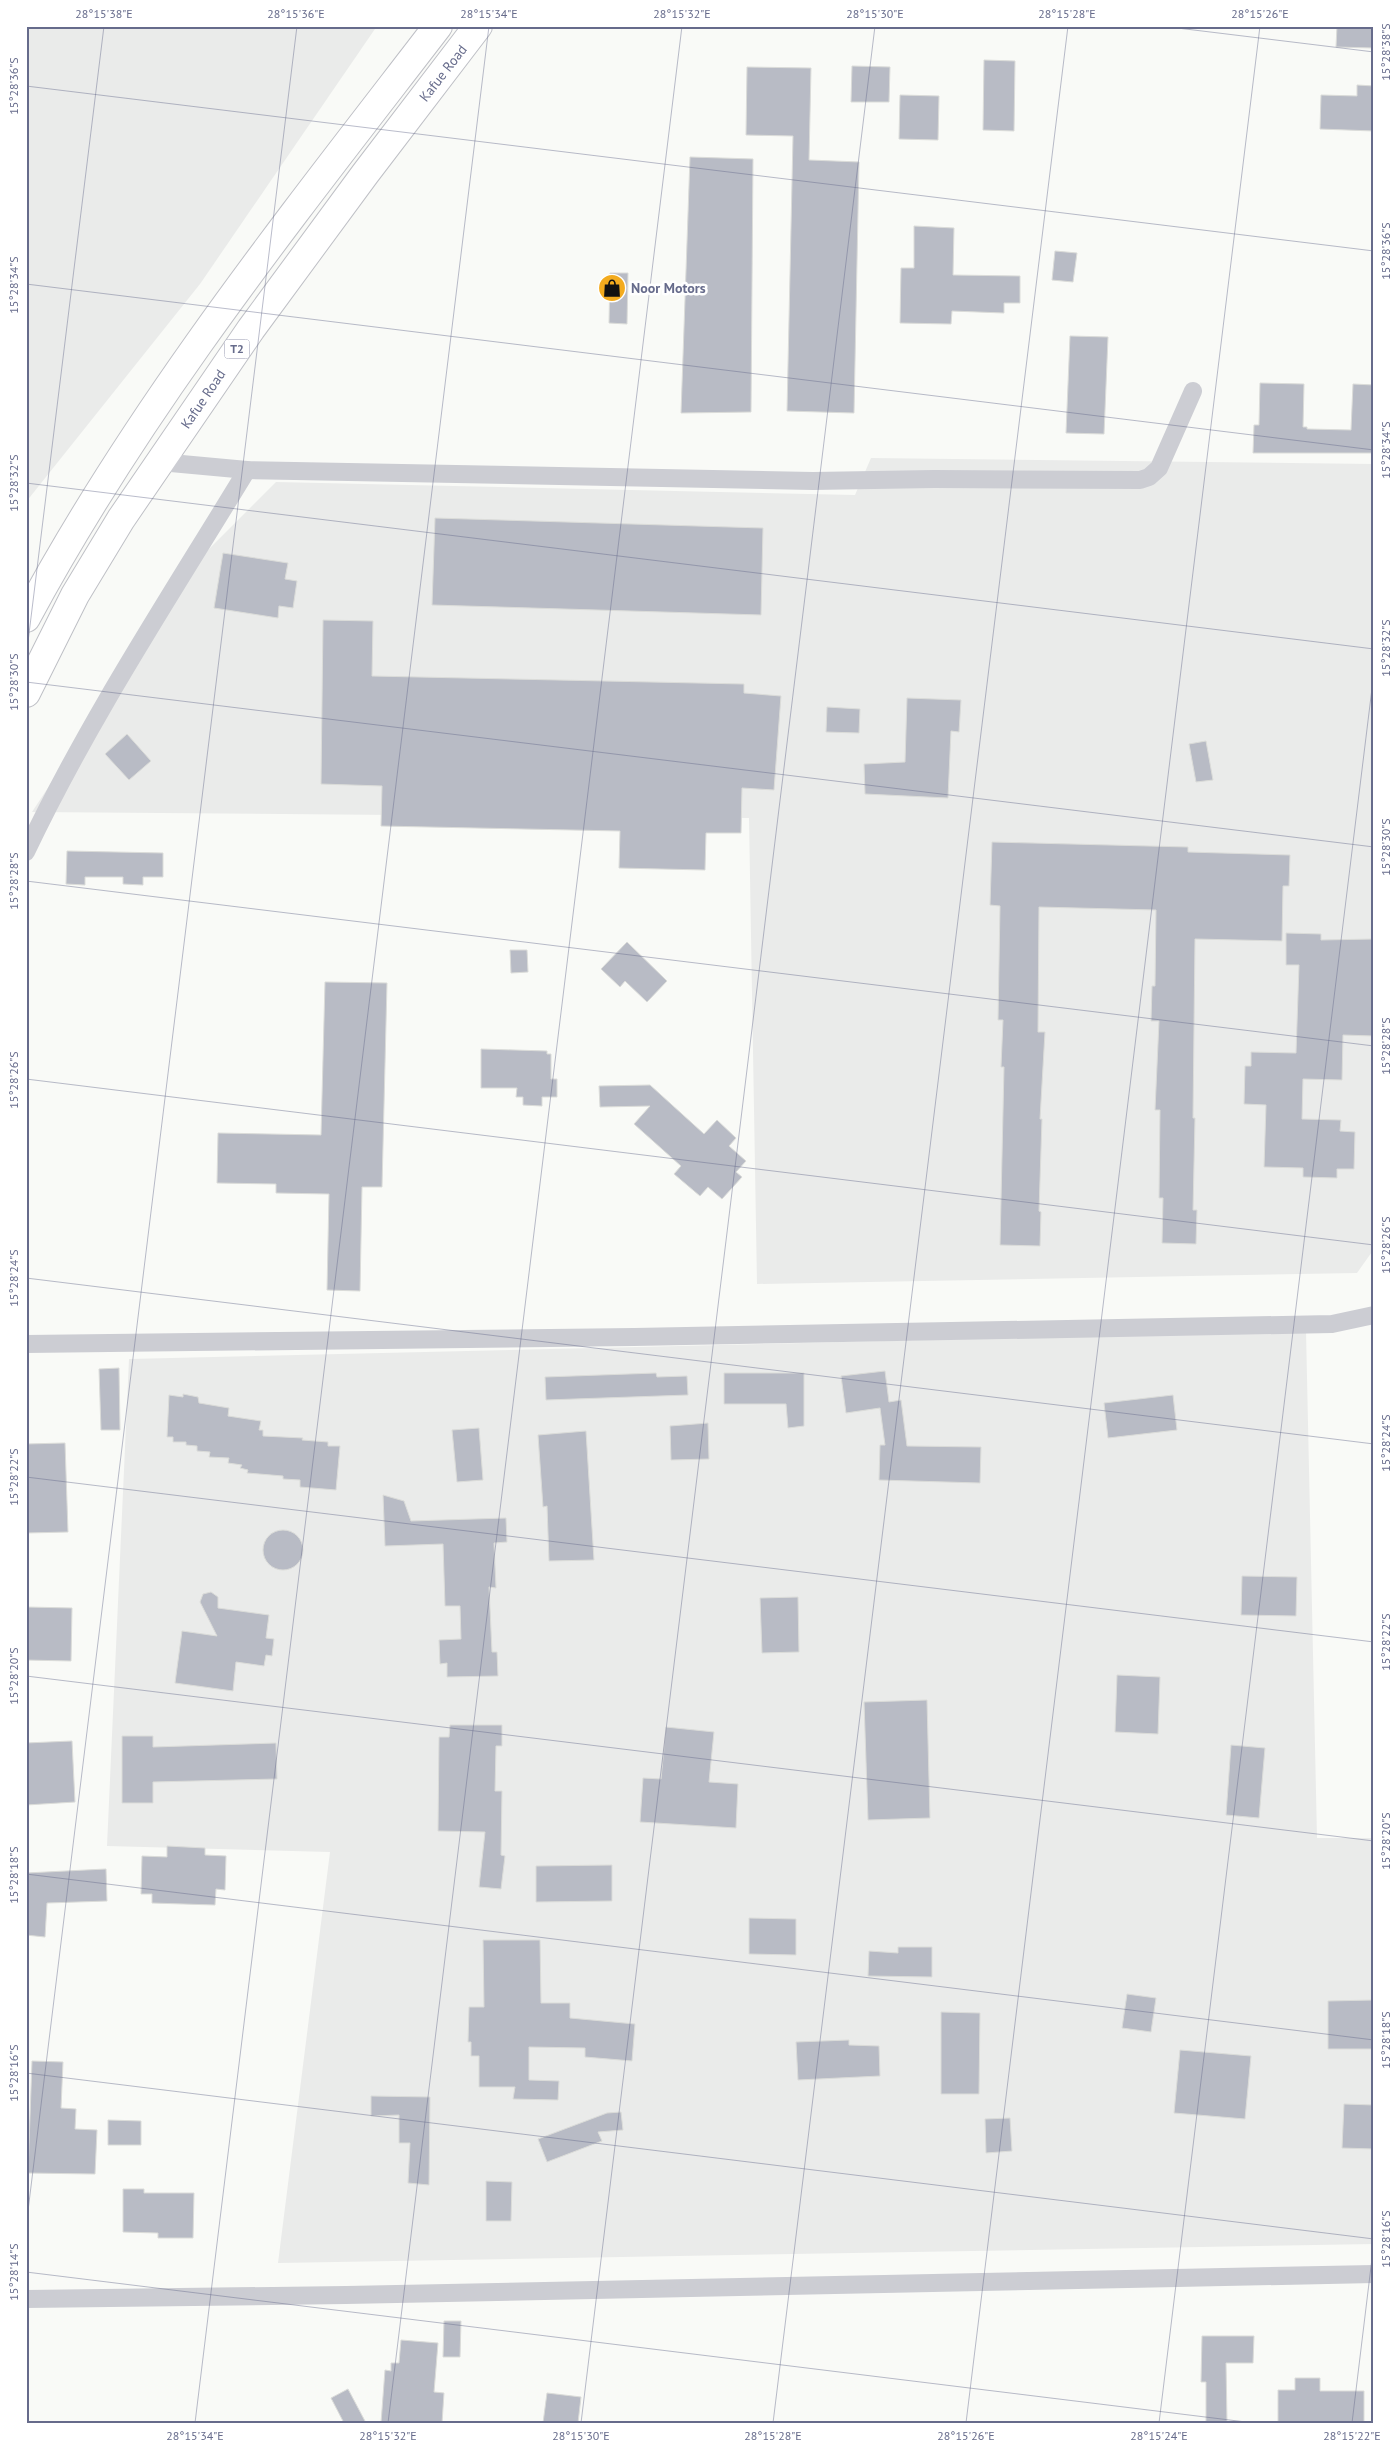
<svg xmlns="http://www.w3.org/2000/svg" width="1400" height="2449" font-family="'PT Sans',sans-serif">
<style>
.built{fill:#eaebea}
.building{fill:#b8bbc5;stroke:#dbdcd9}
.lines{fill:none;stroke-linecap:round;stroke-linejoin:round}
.primary-casing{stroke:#bfc0c6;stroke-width:30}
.minor{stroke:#cccdd3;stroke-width:18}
.primary{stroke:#fff;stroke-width:28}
.ticks{fill:none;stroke:#666b8b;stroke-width:1;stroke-opacity:0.45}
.labels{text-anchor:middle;stroke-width:5;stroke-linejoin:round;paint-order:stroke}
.shield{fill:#fff;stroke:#9497ae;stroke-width:1}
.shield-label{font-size:12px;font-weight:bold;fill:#666b8b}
.street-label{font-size:14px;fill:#666b8b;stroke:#fff}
.poi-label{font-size:14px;font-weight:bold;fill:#666b8b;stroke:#fff;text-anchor:start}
.neatline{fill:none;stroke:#666b8b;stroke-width:2}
.ticks-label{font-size:12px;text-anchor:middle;fill:#666b8b}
</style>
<rect width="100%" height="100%" fill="#f9faf7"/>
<g class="built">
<path d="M 26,26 L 377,26 L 200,284 L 26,502 Z"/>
<path d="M 871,458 L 1374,464 L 1374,1249 L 1357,1273 L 757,1284 L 749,818 L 32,812 L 197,561 L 276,482 L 855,495 Z"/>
<path d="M 1306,1331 L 1317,1838 L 1374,1838 L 1374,2244 L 278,2263 L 330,1852 L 107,1846 L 129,1359 Z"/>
</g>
<g class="building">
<path d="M 1337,26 L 1374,26 L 1374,48 L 1336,47 Z"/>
<path d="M 984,60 L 1015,61 L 1014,131 L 983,130 Z"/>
<path d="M 852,66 L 890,67 L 889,102 L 851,102 Z"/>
<path d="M 747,67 L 811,68 L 809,160 L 859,162 L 854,413 L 787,411 L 793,136 L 746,135 Z"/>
<path d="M 1357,85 L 1374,86 L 1374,131 L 1320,129 L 1321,95 L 1357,96 Z"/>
<path d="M 900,95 L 939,96 L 938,140 L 899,139 Z"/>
<path d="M 690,157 L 753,159 L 751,412 L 681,413 Z"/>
<path d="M 914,226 L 954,228 L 953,275 L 1020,276 L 1020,303 L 1004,303 L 1004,313 L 952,311 L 951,324 L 900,323 L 901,268 L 914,268 Z"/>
<path d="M 1055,251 L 1077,253 L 1073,282 L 1052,280 Z"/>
<path d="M 610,273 L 628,273 L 627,324 L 609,323 Z"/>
<path d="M 1070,336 L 1108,337 L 1104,434 L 1066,433 Z"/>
<path d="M 1260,383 L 1304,384 L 1303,427 L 1307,427 L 1307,429 L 1351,430 L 1353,384 L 1374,385 L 1374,453 L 1253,453 L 1254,425 L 1259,425 Z"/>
<path d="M 435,518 L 763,528 L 761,615 L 432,605 Z"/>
<path d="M 223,553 L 288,563 L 285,579 L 297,581 L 293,608 L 279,606 L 278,618 L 214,608 Z"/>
<path d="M 323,620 L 373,621 L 372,676 L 744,684 L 744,693 L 781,696 L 774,790 L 742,788 L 741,833 L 706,833 L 705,870 L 619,868 L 620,831 L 381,826 L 382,786 L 321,784 Z"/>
<path d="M 907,698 L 961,700 L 959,732 L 951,731 L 948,798 L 865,794 L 864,764 L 905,762 Z"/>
<path d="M 827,707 L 860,709 L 859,733 L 826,732 Z"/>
<path d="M 127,734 L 151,761 L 129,780 L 105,754 Z"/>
<path d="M 1206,741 L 1213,780 L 1196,782 L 1189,744 Z"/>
<path d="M 992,842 L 1188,847 L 1188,852 L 1290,855 L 1289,886 L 1283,886 L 1282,941 L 1195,939 L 1193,1118 L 1195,1118 L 1193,1210 L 1197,1210 L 1196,1244 L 1162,1243 L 1163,1198 L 1159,1198 L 1160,1110 L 1155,1110 L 1159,1021 L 1151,1021 L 1152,986 L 1155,986 L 1156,910 L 1039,907 L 1038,1032 L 1045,1032 L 1040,1119 L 1042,1119 L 1039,1211 L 1041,1212 L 1040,1246 L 1000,1245 L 1004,1067 L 1001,1067 L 1003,1020 L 998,1020 L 1000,906 L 990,905 Z"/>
<path d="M 67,851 L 163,853 L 163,877 L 143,877 L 143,885 L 123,884 L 123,877 L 85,877 L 85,885 L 66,884 Z"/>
<path d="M 1286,933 L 1321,934 L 1321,940 L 1374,939 L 1374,1036 L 1343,1035 L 1342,1080 L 1303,1079 L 1302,1119 L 1341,1120 L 1340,1131 L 1355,1132 L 1354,1169 L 1337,1169 L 1337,1178 L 1303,1177 L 1303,1168 L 1264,1167 L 1266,1105 L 1244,1104 L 1245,1066 L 1251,1066 L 1251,1052 L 1296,1053 L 1299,965 L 1286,965 Z"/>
<path d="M 627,942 L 667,981 L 647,1002 L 625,981 L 620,987 L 601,969 Z"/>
<path d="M 510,950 L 527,950 L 528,972 L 511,973 Z"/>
<path d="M 325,982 L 387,983 L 382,1187 L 362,1187 L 360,1291 L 327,1290 L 329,1194 L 276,1193 L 276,1184 L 217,1183 L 218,1133 L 321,1135 Z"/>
<path d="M 481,1049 L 547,1051 L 547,1054 L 551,1054 L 551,1079 L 557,1079 L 557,1097 L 542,1097 L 542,1106 L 523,1105 L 523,1097 L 516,1097 L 517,1088 L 481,1088 Z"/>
<path d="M 650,1085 L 704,1134 L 717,1120 L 736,1138 L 729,1146 L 746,1161 L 736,1172 L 742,1177 L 722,1199 L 708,1187 L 700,1196 L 674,1174 L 681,1166 L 634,1124 L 650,1106 L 600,1107 L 599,1086 Z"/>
<path d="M 119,1368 L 120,1430 L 101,1430 L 99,1369 Z"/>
<path d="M 885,1371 L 889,1402 L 901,1400 L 907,1446 L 981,1447 L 980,1483 L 879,1480 L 880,1445 L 885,1445 L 880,1408 L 846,1413 L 841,1376 Z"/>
<path d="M 656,1373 L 657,1377 L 687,1376 L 688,1395 L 546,1400 L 545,1377 Z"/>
<path d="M 724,1373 L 804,1373 L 804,1426 L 788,1428 L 786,1404 L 724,1404 Z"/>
<path d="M 183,1394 L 198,1397 L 199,1403 L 229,1408 L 228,1416 L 261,1421 L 259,1430 L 263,1430 L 263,1436 L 303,1438 L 302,1440 L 328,1442 L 328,1446 L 340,1446 L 336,1490 L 300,1487 L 300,1480 L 283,1479 L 283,1476 L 247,1473 L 248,1470 L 240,1468 L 242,1465 L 228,1463 L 229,1458 L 209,1457 L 210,1452 L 197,1451 L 197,1446 L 186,1445 L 186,1442 L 173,1442 L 173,1437 L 167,1437 L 169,1395 L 183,1397 Z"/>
<path d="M 1173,1395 L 1177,1430 L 1108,1438 L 1104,1403 Z"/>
<path d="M 708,1423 L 709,1459 L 671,1460 L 670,1426 Z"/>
<path d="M 479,1428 L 483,1480 L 457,1482 L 452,1430 Z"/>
<path d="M 586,1431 L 594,1560 L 549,1561 L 547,1506 L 543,1507 L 538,1435 Z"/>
<path d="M 65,1443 L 68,1532 L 26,1533 L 26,1444 Z"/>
<path d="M 383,1495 L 404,1501 L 411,1521 L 506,1518 L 507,1542 L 494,1543 L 496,1588 L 489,1587 L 492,1652 L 497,1652 L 498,1676 L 447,1677 L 447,1663 L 440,1664 L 439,1640 L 461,1639 L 460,1606 L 445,1606 L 443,1544 L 385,1546 Z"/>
<circle cx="283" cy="1550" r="20"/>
<path d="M 1242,1576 L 1297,1577 L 1296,1616 L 1241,1615 Z"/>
<path d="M 211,1592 L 218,1597 L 218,1608 L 269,1615 L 266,1638 L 274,1639 L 272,1656 L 266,1655 L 264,1666 L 236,1662 L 233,1691 L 175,1683 L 182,1631 L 217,1636 L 200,1602 L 203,1594 Z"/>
<path d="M 798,1597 L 799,1652 L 762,1653 L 760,1598 Z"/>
<path d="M 26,1607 L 72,1608 L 71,1661 L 26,1660 Z"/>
<path d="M 1117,1675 L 1160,1677 L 1158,1734 L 1115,1732 Z"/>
<path d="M 927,1700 L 930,1818 L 868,1820 L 864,1702 Z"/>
<path d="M 450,1725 L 502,1725 L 502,1746 L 496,1746 L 495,1791 L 502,1791 L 501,1855 L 505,1856 L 501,1889 L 479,1887 L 485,1832 L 438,1831 L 439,1737 L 449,1737 Z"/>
<path d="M 666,1727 L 714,1732 L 709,1782 L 738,1784 L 736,1828 L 640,1822 L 643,1778 L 661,1779 Z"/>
<path d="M 122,1736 L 153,1736 L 153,1747 L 276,1743 L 277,1779 L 153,1782 L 153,1803 L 122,1803 Z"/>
<path d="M 72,1741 L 75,1802 L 26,1805 L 26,1743 Z"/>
<path d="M 1231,1745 L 1265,1748 L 1259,1818 L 1226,1815 Z"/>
<path d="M 167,1846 L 205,1848 L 205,1855 L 226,1856 L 225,1890 L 216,1889 L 215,1905 L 152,1903 L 152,1894 L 141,1894 L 142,1856 L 167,1857 Z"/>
<path d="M 612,1865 L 612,1901 L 536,1902 L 536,1866 Z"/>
<path d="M 106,1869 L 107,1901 L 47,1903 L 45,1937 L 26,1935 L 26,1873 Z"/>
<path d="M 749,1918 L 796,1919 L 796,1955 L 749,1954 Z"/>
<path d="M 483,1940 L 540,1940 L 541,2003 L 570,2003 L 570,2018 L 635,2024 L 632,2061 L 585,2057 L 585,2048 L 529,2047 L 529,2080 L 559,2081 L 558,2100 L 513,2099 L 515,2087 L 479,2087 L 479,2056 L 471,2056 L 471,2042 L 468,2042 L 469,2007 L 484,2007 Z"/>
<path d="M 898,1947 L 932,1947 L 932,1977 L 868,1976 L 869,1951 L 898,1953 Z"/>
<path d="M 1127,1994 L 1156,1998 L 1151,2032 L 1122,2028 Z"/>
<path d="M 1374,2000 L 1374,2049 L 1328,2049 L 1328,2001 Z"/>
<path d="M 941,2012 L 980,2013 L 979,2094 L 941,2094 Z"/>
<path d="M 849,2040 L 849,2045 L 879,2046 L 880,2076 L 798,2080 L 796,2042 Z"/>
<path d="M 1180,2050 L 1251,2056 L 1245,2119 L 1174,2113 Z"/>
<path d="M 32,2061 L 63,2062 L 61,2108 L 76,2109 L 75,2129 L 97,2130 L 95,2174 L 28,2173 Z"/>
<path d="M 371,2096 L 430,2097 L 429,2185 L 408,2183 L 410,2143 L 399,2143 L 399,2115 L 371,2116 Z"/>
<path d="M 1344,2104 L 1374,2105 L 1374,2149 L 1342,2148 Z"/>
<path d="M 621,2112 L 623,2130 L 598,2132 L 602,2141 L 547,2162 L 538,2139 L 607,2113 Z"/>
<path d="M 1010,2118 L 1012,2151 L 986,2153 L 985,2119 Z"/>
<path d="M 108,2120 L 141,2121 L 141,2145 L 108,2145 Z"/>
<path d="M 486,2181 L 512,2182 L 511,2221 L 486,2221 Z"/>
<path d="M 123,2189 L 144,2189 L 144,2193 L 194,2193 L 193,2238 L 158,2238 L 158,2233 L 123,2232 Z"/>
<path d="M 444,2321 L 461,2321 L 460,2357 L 443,2357 Z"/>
<path d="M 1202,2336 L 1254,2336 L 1253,2363 L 1226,2363 L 1227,2423 L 1206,2423 L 1206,2382 L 1201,2382 Z"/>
<path d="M 401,2340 L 438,2343 L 434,2392 L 444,2393 L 442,2423 L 381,2423 L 385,2370 L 391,2371 L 391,2363 L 399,2363 Z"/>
<path d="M 1295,2378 L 1320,2378 L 1320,2391 L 1364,2391 L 1364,2423 L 1278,2423 L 1278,2390 L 1295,2390 Z"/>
<path d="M 348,2389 L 366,2423 L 344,2423 L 331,2398 Z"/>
<path d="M 547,2393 L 581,2397 L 578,2423 L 543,2423 Z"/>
</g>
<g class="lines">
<g class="primary-casing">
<g id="primary">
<path d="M 26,618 C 139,407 292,216 438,26"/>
<path d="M 26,693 L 75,595 L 121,519 L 251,329 L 365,174 L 478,26"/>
</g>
</g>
<g class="minor">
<path d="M 160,462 L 247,470 L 813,481 L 934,479 L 1140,480 L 1149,477 L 1159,468 L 1193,391"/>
<path d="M 26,852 C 89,719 171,595 247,470"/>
<path d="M 26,1344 L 634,1337 L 1332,1324 L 1374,1315"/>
<path d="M 26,2299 L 346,2295 L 1374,2274"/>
</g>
<use href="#primary" class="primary"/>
</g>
<path class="ticks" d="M 1161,26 L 1374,52M 26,86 L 1374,251M 26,284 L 1374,450M 26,483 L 1374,649M 26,658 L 104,26M 26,682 L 1374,847M 26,881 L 1374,1046M 26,1079 L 1374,1245M 26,1278 L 1374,1444M 26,1477 L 1374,1642M 26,1676 L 1374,1841M 26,1874 L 1374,2040M 26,2073 L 1374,2239M 26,2227 L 297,26M 26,2272 L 1254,2423M 195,2423 L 489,26M 388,2423 L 682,26M 581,2423 L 875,26M 773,2423 L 1068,26M 966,2423 L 1260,26M 1159,2423 L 1374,672M 1352,2423 L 1374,2242"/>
<defs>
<g id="shop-disc" transform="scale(1.4375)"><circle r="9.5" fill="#f3ab1e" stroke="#fff"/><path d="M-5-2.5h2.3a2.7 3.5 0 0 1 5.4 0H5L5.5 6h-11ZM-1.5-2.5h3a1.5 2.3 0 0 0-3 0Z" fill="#111"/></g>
</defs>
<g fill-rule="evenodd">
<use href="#shop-disc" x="612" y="288"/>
</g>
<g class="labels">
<rect class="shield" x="224.5" y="339.5" width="25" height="19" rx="4"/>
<g class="shield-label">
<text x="237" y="353">T2</text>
</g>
<g class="street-label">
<text transform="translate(443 73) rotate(-52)" y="5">Kafue Road</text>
<text transform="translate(203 399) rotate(-56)" y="5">Kafue Road</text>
</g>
<g class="poi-label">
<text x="631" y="293">Noor Motors</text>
</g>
</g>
<rect width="1400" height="2449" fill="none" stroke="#ffffff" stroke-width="55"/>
<rect x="28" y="28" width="1344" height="2394" class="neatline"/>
<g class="ticks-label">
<text x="104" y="18">28°15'38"E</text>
<text x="296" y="18">28°15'36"E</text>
<text x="489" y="18">28°15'34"E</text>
<text x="682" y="18">28°15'32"E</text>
<text x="875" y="18">28°15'30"E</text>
<text x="1067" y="18">28°15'28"E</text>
<text x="1260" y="18">28°15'26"E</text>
<text transform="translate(1386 52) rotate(-90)" y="4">15°28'38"S</text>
<text transform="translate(14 86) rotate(-90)" y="4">15°28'36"S</text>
<text transform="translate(1386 251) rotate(-90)" y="4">15°28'36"S</text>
<text transform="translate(14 285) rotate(-90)" y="4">15°28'34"S</text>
<text transform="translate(1386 450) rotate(-90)" y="4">15°28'34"S</text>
<text transform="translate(14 483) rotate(-90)" y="4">15°28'32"S</text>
<text transform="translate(1386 648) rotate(-90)" y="4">15°28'32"S</text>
<text transform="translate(14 682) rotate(-90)" y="4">15°28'30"S</text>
<text transform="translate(1386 847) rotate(-90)" y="4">15°28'30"S</text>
<text transform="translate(14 881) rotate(-90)" y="4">15°28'28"S</text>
<text transform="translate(1386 1046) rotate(-90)" y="4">15°28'28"S</text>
<text transform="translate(14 1080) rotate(-90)" y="4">15°28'26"S</text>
<text transform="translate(1386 1245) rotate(-90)" y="4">15°28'26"S</text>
<text transform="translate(14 1278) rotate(-90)" y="4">15°28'24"S</text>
<text transform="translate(1386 1443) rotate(-90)" y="4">15°28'24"S</text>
<text transform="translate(14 1477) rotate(-90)" y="4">15°28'22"S</text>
<text transform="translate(1386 1642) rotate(-90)" y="4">15°28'22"S</text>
<text transform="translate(14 1676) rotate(-90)" y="4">15°28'20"S</text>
<text transform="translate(1386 1841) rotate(-90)" y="4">15°28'20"S</text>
<text transform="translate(14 1875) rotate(-90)" y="4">15°28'18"S</text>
<text transform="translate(1386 2040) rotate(-90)" y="4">15°28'18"S</text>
<text transform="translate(14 2073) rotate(-90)" y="4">15°28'16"S</text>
<text transform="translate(1386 2239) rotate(-90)" y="4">15°28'16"S</text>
<text transform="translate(14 2272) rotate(-90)" y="4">15°28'14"S</text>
<text x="195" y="2440">28°15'34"E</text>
<text x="388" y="2440">28°15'32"E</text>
<text x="581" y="2440">28°15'30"E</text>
<text x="773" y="2440">28°15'28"E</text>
<text x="966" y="2440">28°15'26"E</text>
<text x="1159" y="2440">28°15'24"E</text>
<text x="1352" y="2440">28°15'22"E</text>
</g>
</svg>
